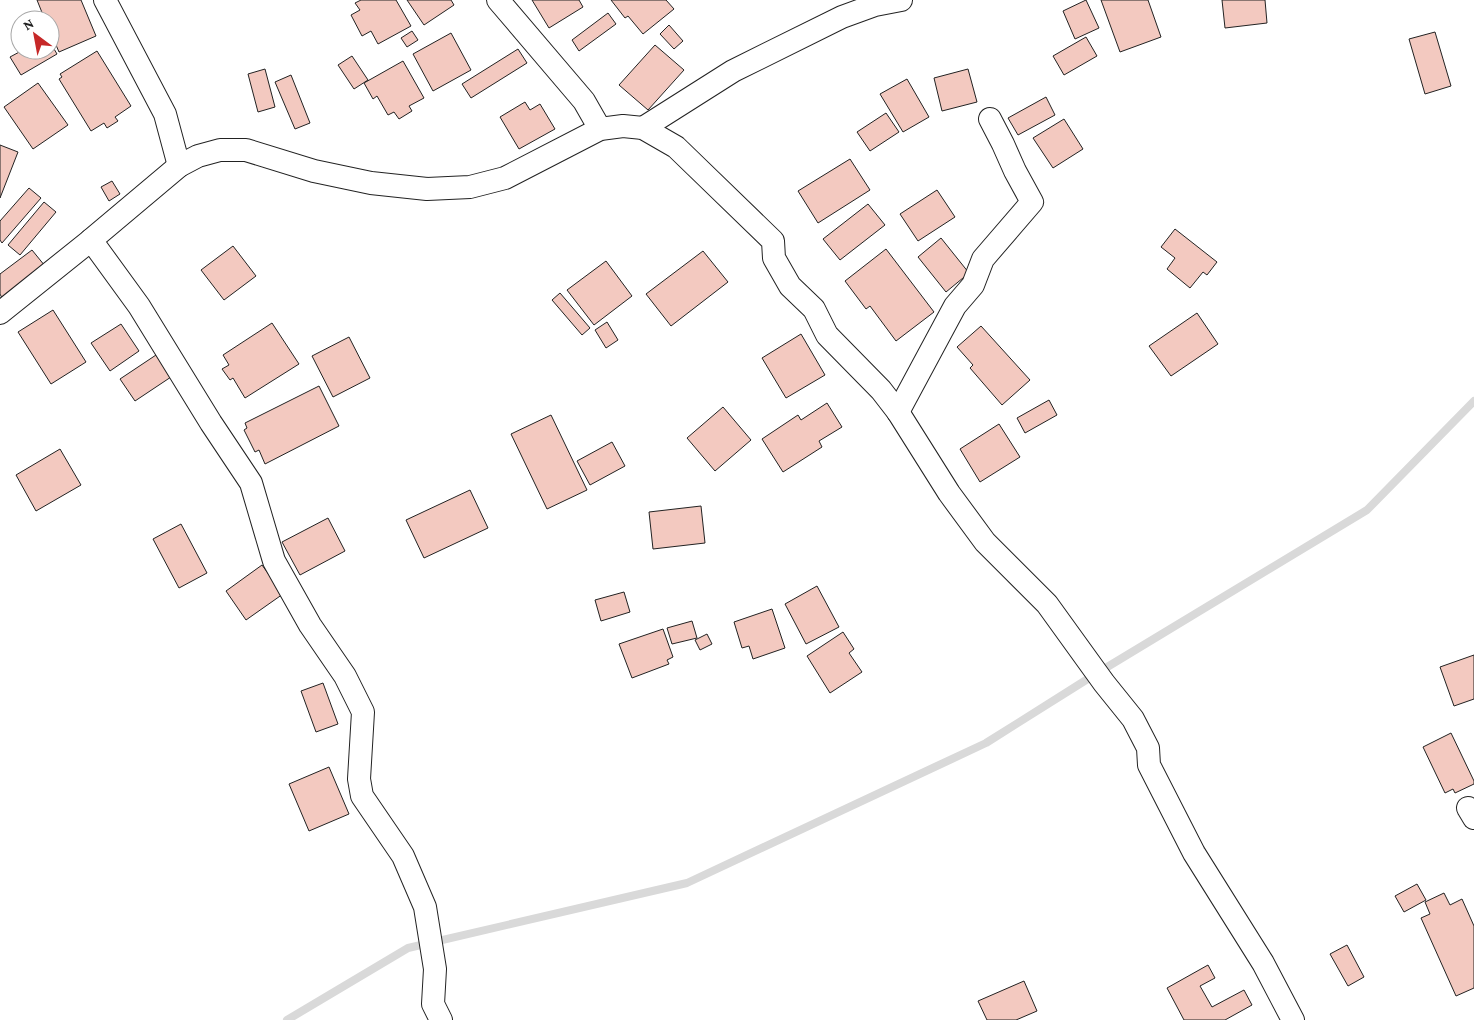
<svg xmlns="http://www.w3.org/2000/svg" width="1474" height="1020" font-family="'Crimson Pro',serif">
<style>
.lines{fill:none;stroke-linecap:round;stroke-linejoin:round}
.stream{stroke:#d9d9d9;stroke-width:8}
.building{fill:#f3c9c0;stroke:#222}
.street-casing{stroke:#222;stroke-width:24}
.street{stroke:#fff;stroke-width:22}
</style>
<rect width="100%" height="100%" fill="#fff"/>
<g class="lines">
<path class="stream" d="M 287,1020 L 408,948 L 687,883 L 986,743 L 1094,675 L 1367,510 L 1474,401"/>
</g>
<g class="building">
<path d="M 37,0 L 81,0 L 96,36 L 59,52 L 50,31 L 50,20 L 45,20 Z"/>
<path d="M 361,0 L 396,0 L 411,26 L 378,44 L 371,31 L 362,36 L 351,15 L 360,10 L 355,3 Z"/>
<path d="M 407,0 L 451,0 L 454,5 L 424,25 Z"/>
<path d="M 532,0 L 579,0 L 583,7 L 549,28 Z"/>
<path d="M 611,0 L 666,0 L 674,9 L 643,34 L 628,16 L 625,18 Z"/>
<path d="M 1086,0 L 1099,28 L 1075,39 L 1063,11 Z"/>
<path d="M 1101,0 L 1148,0 L 1161,37 L 1120,52 Z"/>
<path d="M 1222,0 L 1265,0 L 1267,23 L 1225,28 Z"/>
<path d="M 608,13 L 616,24 L 579,51 L 572,40 Z"/>
<path d="M 669,25 L 683,41 L 674,49 L 660,34 Z"/>
<path d="M 412,31 L 418,40 L 407,47 L 401,38 Z"/>
<path d="M 1435,32 L 1451,86 L 1425,94 L 1409,39 Z"/>
<path d="M 451,33 L 471,70 L 433,91 L 413,54 Z"/>
<path d="M 1086,37 L 1097,56 L 1064,75 L 1053,56 Z"/>
<path d="M 50,42 L 57,54 L 21,75 L 10,57 L 23,50 L 50,50 Z"/>
<path d="M 655,45 L 684,70 L 648,110 L 619,85 Z"/>
<path d="M 518,49 L 527,63 L 471,98 L 462,84 Z"/>
<path d="M 97,51 L 131,106 L 115,117 L 118,121 L 107,128 L 104,123 L 91,131 L 59,79 L 62,77 L 60,74 Z"/>
<path d="M 352,56 L 368,80 L 354,89 L 338,65 Z"/>
<path d="M 403,61 L 424,98 L 409,106 L 412,111 L 399,119 L 394,112 L 388,115 L 377,96 L 373,99 L 364,83 Z"/>
<path d="M 265,69 L 275,107 L 258,112 L 248,74 Z"/>
<path d="M 968,69 L 977,102 L 942,111 L 934,78 Z"/>
<path d="M 291,75 L 310,123 L 295,129 L 275,82 Z"/>
<path d="M 907,79 L 929,117 L 903,132 L 880,94 Z"/>
<path d="M 38,83 L 68,125 L 33,149 L 4,107 Z"/>
<path d="M 1046,97 L 1055,115 L 1018,135 L 1008,118 Z"/>
<path d="M 525,102 L 530,110 L 540,104 L 555,129 L 519,149 L 500,117 Z"/>
<path d="M 886,113 L 899,132 L 870,151 L 857,132 Z"/>
<path d="M 1064,119 L 1083,149 L 1053,168 L 1033,138 Z"/>
<path d="M 0,145 L 18,152 L 0,198 Z"/>
<path d="M 850,159 L 870,190 L 818,223 L 798,191 Z"/>
<path d="M 112,181 L 120,194 L 109,201 L 101,187 Z"/>
<path d="M 29,188 L 41,198 L 2,243 L 0,240 L 0,221 Z"/>
<path d="M 937,190 L 955,217 L 918,241 L 900,214 Z"/>
<path d="M 44,202 L 56,212 L 20,255 L 8,245 Z"/>
<path d="M 868,204 L 885,225 L 840,260 L 823,239 Z"/>
<path d="M 1175,229 L 1217,262 L 1207,275 L 1203,272 L 1190,288 L 1167,269 L 1175,258 L 1161,247 Z"/>
<path d="M 941,238 L 969,273 L 946,292 L 918,257 Z"/>
<path d="M 233,246 L 256,276 L 224,300 L 201,270 Z"/>
<path d="M 886,249 L 934,312 L 896,341 L 870,306 L 866,309 L 845,281 Z"/>
<path d="M 32,250 L 45,266 L 2,298 L 0,294 L 0,274 Z"/>
<path d="M 703,251 L 728,282 L 671,326 L 646,294 Z"/>
<path d="M 606,261 L 632,296 L 594,325 L 567,290 Z"/>
<path d="M 560,293 L 590,328 L 582,335 L 552,300 Z"/>
<path d="M 53,310 L 86,362 L 51,384 L 18,332 Z"/>
<path d="M 1197,313 L 1218,344 L 1171,376 L 1149,346 Z"/>
<path d="M 607,322 L 618,340 L 606,348 L 595,330 Z"/>
<path d="M 272,323 L 299,364 L 245,398 L 233,378 L 230,380 L 222,369 L 229,365 L 223,355 Z"/>
<path d="M 121,324 L 139,351 L 110,371 L 91,343 Z"/>
<path d="M 981,326 L 1030,380 L 1002,405 L 970,368 L 973,365 L 957,347 Z"/>
<path d="M 801,334 L 825,375 L 786,398 L 762,358 Z"/>
<path d="M 349,337 L 370,378 L 333,397 L 312,356 Z"/>
<path d="M 156,355 L 171,377 L 135,401 L 120,379 Z"/>
<path d="M 319,386 L 339,426 L 265,464 L 259,450 L 255,452 L 244,430 L 247,428 L 245,423 Z"/>
<path d="M 1049,400 L 1057,415 L 1025,433 L 1017,418 Z"/>
<path d="M 827,403 L 842,427 L 819,441 L 822,447 L 783,472 L 762,439 L 798,415 L 801,420 Z"/>
<path d="M 723,407 L 751,440 L 715,471 L 687,438 Z"/>
<path d="M 551,415 L 587,490 L 547,509 L 511,434 Z"/>
<path d="M 999,424 L 1020,457 L 980,482 L 960,449 Z"/>
<path d="M 612,442 L 625,466 L 590,485 L 577,461 Z"/>
<path d="M 60,449 L 81,485 L 36,511 L 16,475 Z"/>
<path d="M 470,490 L 488,528 L 424,558 L 406,520 Z"/>
<path d="M 701,506 L 705,543 L 653,549 L 649,512 Z"/>
<path d="M 328,518 L 345,551 L 300,575 L 282,542 Z"/>
<path d="M 181,524 L 207,573 L 179,588 L 153,539 Z"/>
<path d="M 262,565 L 283,594 L 246,620 L 226,591 Z"/>
<path d="M 817,586 L 839,627 L 806,644 L 785,604 Z"/>
<path d="M 624,592 L 630,612 L 601,621 L 595,600 Z"/>
<path d="M 772,609 L 785,648 L 753,659 L 749,646 L 742,648 L 734,622 Z"/>
<path d="M 692,621 L 697,638 L 672,644 L 667,628 Z"/>
<path d="M 663,629 L 673,657 L 667,660 L 669,664 L 632,678 L 619,644 Z"/>
<path d="M 843,632 L 854,649 L 849,653 L 862,672 L 830,693 L 807,656 Z"/>
<path d="M 707,634 L 712,644 L 700,650 L 695,640 Z"/>
<path d="M 1474,655 L 1474,699 L 1454,706 L 1440,667 Z"/>
<path d="M 323,683 L 338,724 L 316,732 L 301,691 Z"/>
<path d="M 1451,733 L 1474,781 L 1474,784 L 1455,793 L 1453,789 L 1445,793 L 1423,747 Z"/>
<path d="M 329,767 L 349,814 L 309,831 L 289,784 Z"/>
<path d="M 1417,884 L 1426,900 L 1404,912 L 1395,896 Z"/>
<path d="M 1444,893 L 1450,905 L 1462,899 L 1474,926 L 1474,988 L 1456,996 L 1421,918 L 1430,914 L 1425,902 Z"/>
<path d="M 1347,945 L 1364,977 L 1348,986 L 1330,954 Z"/>
<path d="M 1208,965 L 1215,978 L 1200,986 L 1212,1007 L 1244,990 L 1252,1005 L 1225,1020 L 1184,1020 L 1167,988 Z"/>
<path d="M 1024,981 L 1037,1011 L 1016,1020 L 987,1020 L 978,1001 Z"/>
</g>
<g class="lines">
<g class="street-casing">
<g id="street">
<path d="M 105,0 L 165,114 L 179,166"/>
<path d="M 498,0 L 584,101 L 600,129"/>
<path d="M 643,128 L 733,71 L 842,17 L 875,5 L 901,0"/>
<path d="M 91,240 L 139,306 L 211,423 L 251,483 L 274,561 L 310,625 L 345,676 L 363,712 L 359,779 L 362,796 L 403,856 L 425,907 L 435,969 L 433,1004 L 441,1020"/>
<path d="M 0,313 L 91,240 L 179,166 L 198,156 L 220,150 L 246,150 L 314,171 L 371,183 L 427,189 L 470,187 L 505,178 L 600,129 L 623,126 L 643,128 L 676,147 L 773,241 L 774,258 L 790,286 L 814,309 L 827,335 L 881,390 L 898,412 L 949,493 L 985,542 L 1047,604 L 1104,683 L 1133,719 L 1148,748 L 1149,765 L 1194,853 L 1263,963 L 1293,1020"/>
<path d="M 898,412 L 955,306 L 973,285 L 983,259 L 1032,202 L 1015,171 L 1003,144 L 990,119"/>
<path d="M 1468,808 L 1474,818"/>
</g>
</g>
<use href="#street" class="street"/>
</g>
<g transform="translate(35 35) rotate(328)"><circle r="24" fill="#ffffff" stroke="#a7a7a7"/>
<path d="M0-4L9 19L0 12L-9 19Z" fill="#c62828"/>
<text y="-8" font-size="14" font-weight="bold" text-anchor="middle" fill="#222222">N</text>
</g>
</svg>
